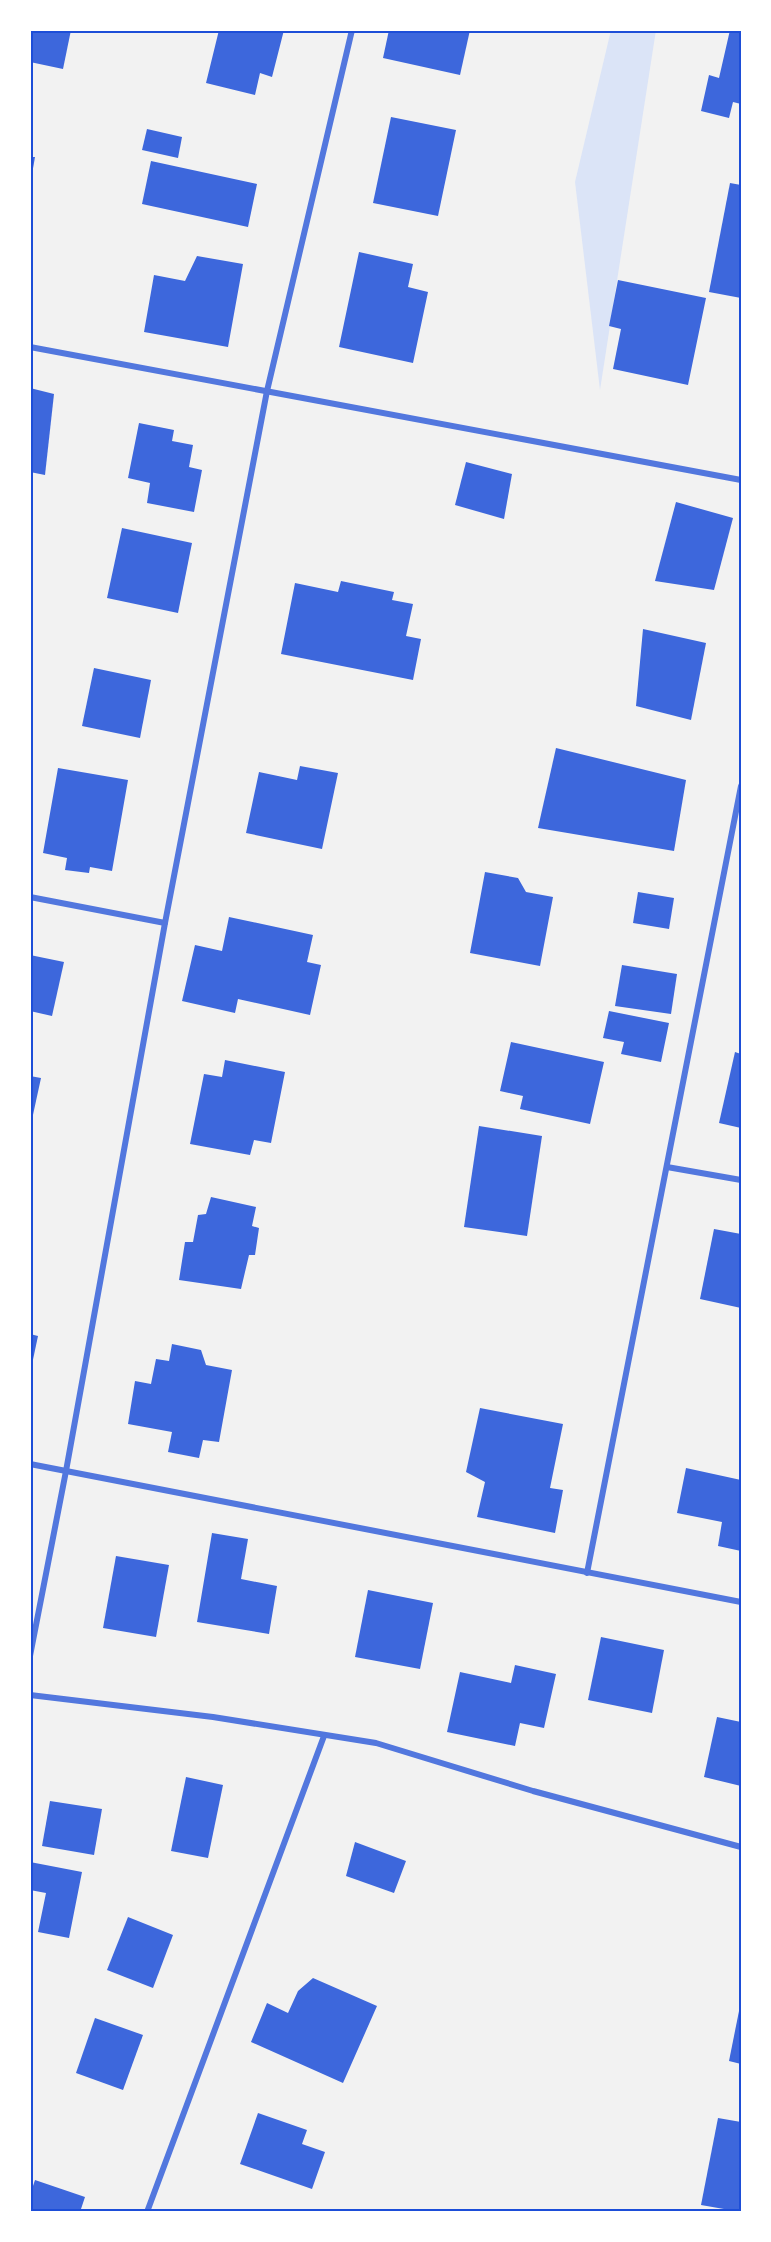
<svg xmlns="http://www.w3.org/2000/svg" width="771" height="2242" font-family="Arial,sans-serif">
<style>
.green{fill:#dbe4f7}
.building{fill:#3d67dc}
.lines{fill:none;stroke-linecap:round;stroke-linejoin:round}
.minor{stroke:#5277de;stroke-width:6}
.neatline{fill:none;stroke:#1d4ed8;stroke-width:2}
</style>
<rect width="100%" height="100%" fill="#f2f2f2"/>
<path class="green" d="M 611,30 L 656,30 L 600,390 L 575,182 Z"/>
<g class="building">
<path d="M 30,30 L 71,30 L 63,69 L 30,62 Z"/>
<path d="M 219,30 L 284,30 L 272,77 L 260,73 L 255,95 L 206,83 Z"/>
<path d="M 389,30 L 470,30 L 460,75 L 383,58 Z"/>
<path d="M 730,30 L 741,30 L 741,104 L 733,102 L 729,118 L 701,111 L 709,75 L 719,78 Z"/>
<path d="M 391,117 L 456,130 L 438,216 L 373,203 Z"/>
<path d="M 147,129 L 182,137 L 178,158 L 142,150 Z"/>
<path d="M 30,157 L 35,157 L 31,180 L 30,180 Z"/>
<path d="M 151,161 L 257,184 L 248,227 L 142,204 Z"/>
<path d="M 730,183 L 741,185 L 741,298 L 709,292 Z"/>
<path d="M 359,252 L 413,264 L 408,287 L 428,292 L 413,363 L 339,347 Z"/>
<path d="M 197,256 L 243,264 L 228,347 L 144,332 L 154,275 L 185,281 Z"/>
<path d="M 618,280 L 706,298 L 688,385 L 613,369 L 621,329 L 609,326 Z"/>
<path d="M 30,388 L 54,394 L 45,475 L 30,472 Z"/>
<path d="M 139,423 L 174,430 L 172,441 L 193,445 L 189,467 L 202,470 L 194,512 L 147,503 L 150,483 L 128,478 Z"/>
<path d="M 466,462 L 512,474 L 504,519 L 455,505 Z"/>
<path d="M 676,502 L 733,518 L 714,590 L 655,581 Z"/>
<path d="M 122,528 L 192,543 L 178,613 L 107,598 Z"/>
<path d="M 341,581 L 394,592 L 392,600 L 413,604 L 406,636 L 421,639 L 413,680 L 281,654 L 295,583 L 338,592 Z"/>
<path d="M 643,629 L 706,643 L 691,720 L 636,706 Z"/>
<path d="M 94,668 L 151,680 L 140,738 L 82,726 Z"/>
<path d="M 556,748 L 686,780 L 674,851 L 538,828 Z"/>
<path d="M 300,766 L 338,773 L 322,849 L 246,833 L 259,772 L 297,780 Z"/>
<path d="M 58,768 L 128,780 L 112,871 L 90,867 L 89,873 L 65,870 L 67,858 L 43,853 Z"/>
<path d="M 485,872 L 518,878 L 526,892 L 553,897 L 540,966 L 470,953 Z"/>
<path d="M 638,892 L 674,898 L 669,929 L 633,923 Z"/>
<path d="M 229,917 L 313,935 L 307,962 L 321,965 L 310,1015 L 238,999 L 235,1013 L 182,1001 L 195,945 L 222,951 Z"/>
<path d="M 30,955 L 64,962 L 52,1016 L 30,1011 Z"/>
<path d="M 622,965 L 677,974 L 671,1014 L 615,1006 Z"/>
<path d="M 609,1011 L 669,1023 L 661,1062 L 621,1054 L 624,1042 L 603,1038 Z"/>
<path d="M 511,1042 L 604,1062 L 590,1124 L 520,1109 L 523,1096 L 500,1091 Z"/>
<path d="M 735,1052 L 741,1054 L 741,1128 L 719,1123 Z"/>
<path d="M 225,1060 L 285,1072 L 271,1143 L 254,1140 L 250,1155 L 190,1144 L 204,1074 L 222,1077 Z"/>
<path d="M 30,1076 L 41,1078 L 31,1124 L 30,1124 Z"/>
<path d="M 479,1126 L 542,1136 L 527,1236 L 464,1227 Z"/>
<path d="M 211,1197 L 256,1207 L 252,1226 L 259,1228 L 255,1255 L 249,1255 L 241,1289 L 179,1280 L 185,1242 L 193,1242 L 198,1215 L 206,1214 Z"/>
<path d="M 714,1229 L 741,1234 L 741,1308 L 700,1299 Z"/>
<path d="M 30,1334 L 38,1336 L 31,1369 L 30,1369 Z"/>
<path d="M 172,1344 L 201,1350 L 206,1365 L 232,1370 L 219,1442 L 203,1440 L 199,1458 L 168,1452 L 172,1432 L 128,1424 L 135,1381 L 151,1384 L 156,1359 L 169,1361 Z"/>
<path d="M 480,1408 L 563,1424 L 550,1488 L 563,1490 L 555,1533 L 477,1517 L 485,1482 L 466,1472 Z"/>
<path d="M 686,1468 L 741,1480 L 741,1551 L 718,1546 L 722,1522 L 677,1513 Z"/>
<path d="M 212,1533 L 248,1539 L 241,1579 L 277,1586 L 269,1634 L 197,1622 Z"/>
<path d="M 116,1556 L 169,1565 L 156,1637 L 103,1628 Z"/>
<path d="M 368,1590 L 433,1603 L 420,1669 L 355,1657 Z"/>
<path d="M 601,1637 L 664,1650 L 652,1713 L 588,1700 Z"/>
<path d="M 515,1665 L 556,1674 L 544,1728 L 520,1723 L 515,1746 L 447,1732 L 460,1672 L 511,1683 Z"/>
<path d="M 717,1717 L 741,1722 L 741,1786 L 704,1777 Z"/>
<path d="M 186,1777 L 223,1785 L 208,1858 L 171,1851 Z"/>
<path d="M 50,1801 L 102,1809 L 94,1855 L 42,1846 Z"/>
<path d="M 355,1842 L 406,1861 L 394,1893 L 346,1876 Z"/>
<path d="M 30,1862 L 82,1872 L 69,1938 L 38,1932 L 46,1893 L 30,1890 Z"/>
<path d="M 128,1917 L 173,1935 L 153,1988 L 107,1970 Z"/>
<path d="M 313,1978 L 377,2006 L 343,2083 L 251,2042 L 267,2003 L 288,2013 L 298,1991 Z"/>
<path d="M 740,2006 L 741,2007 L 741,2064 L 729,2061 Z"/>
<path d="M 95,2018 L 143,2035 L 123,2090 L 76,2073 Z"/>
<path d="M 258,2113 L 307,2130 L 302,2144 L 325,2152 L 312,2189 L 240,2164 Z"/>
<path d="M 718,2118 L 741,2122 L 741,2212 L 701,2205 Z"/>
<path d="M 35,2180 L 85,2197 L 80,2212 L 30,2212 L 30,2195 Z"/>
</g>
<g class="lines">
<g class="minor">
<path d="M 30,347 L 741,480"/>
<path d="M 30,897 L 165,923"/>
<path d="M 667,1167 L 741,1180"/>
<path d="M 30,1464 L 741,1602"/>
<path d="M 587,1573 L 741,786"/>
<path d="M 30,1656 L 66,1471 L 165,923 L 267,391 L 352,30"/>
<path d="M 30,1695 L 213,1717 L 376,1743 L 533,1791 L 741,1847"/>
<path d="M 147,2212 L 324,1736"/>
</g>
</g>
<rect width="771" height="2242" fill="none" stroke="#ffffff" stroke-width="63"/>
<rect x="32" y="32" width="708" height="2178" class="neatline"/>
</svg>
